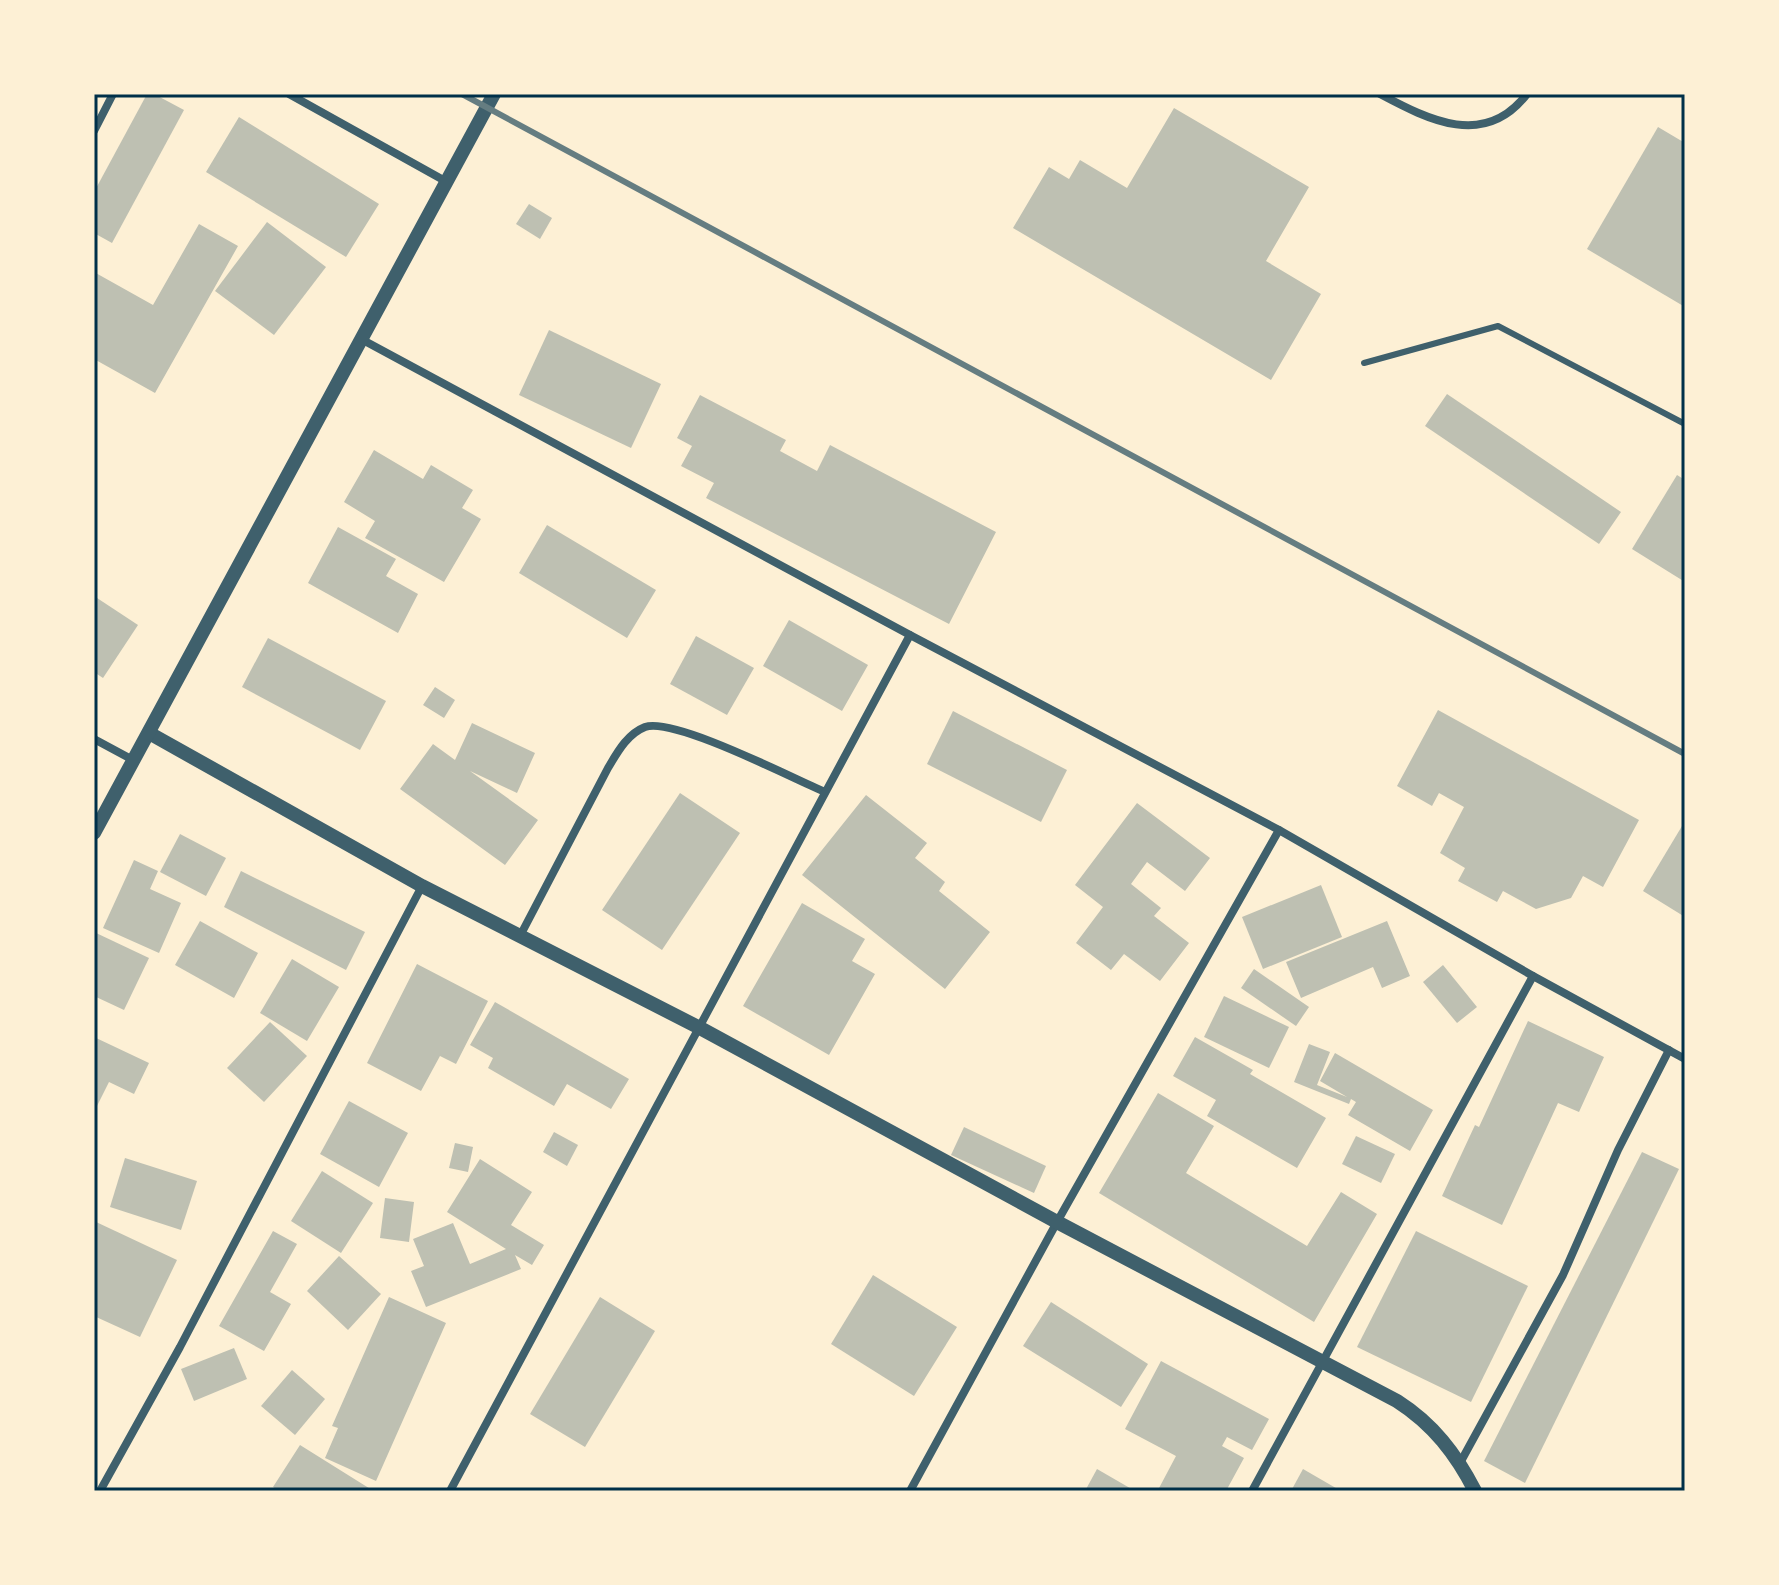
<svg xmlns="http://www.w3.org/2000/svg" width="1779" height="1585" font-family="Overpass,sans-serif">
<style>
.building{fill:#bec0b2}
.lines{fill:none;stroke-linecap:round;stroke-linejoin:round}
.service{stroke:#3f606c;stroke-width:6}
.minor{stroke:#3f606c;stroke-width:8}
.tertiary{stroke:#3f606c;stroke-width:14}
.rail{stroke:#657d81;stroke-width:6}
.neatline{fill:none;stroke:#003049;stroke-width:3}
</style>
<rect width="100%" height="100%" fill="#fdf0d5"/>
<g class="building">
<path d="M 147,94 L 154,94 L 184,110 L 112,243 L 94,233 L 94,192 Z"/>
<path d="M 1174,108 L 1309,187 L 1266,261 L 1321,294 L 1271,380 L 1013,228 L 1049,167 L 1069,179 L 1080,160 L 1127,188 Z"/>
<path d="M 239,117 L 379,204 L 346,257 L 206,172 Z"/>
<path d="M 1658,127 L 1685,143 L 1685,307 L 1587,249 Z"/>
<path d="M 529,204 L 552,218 L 540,239 L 516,224 Z"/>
<path d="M 267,222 L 326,267 L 274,335 L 215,291 Z"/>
<path d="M 199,224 L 238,246 L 155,393 L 94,359 L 94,272 L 153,305 Z"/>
<path d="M 549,330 L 661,384 L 631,448 L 519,395 Z"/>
<path d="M 1447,394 L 1621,512 L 1599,544 L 1425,426 Z"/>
<path d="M 700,395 L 786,440 L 780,451 L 817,471 L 830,445 L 996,532 L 949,624 L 706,498 L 714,483 L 681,466 L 692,446 L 677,438 Z"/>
<path d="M 374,450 L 423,479 L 431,465 L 473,490 L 462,508 L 481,519 L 444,582 L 365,538 L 375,521 L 344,502 Z"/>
<path d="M 1677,475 L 1685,480 L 1685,582 L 1632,549 Z"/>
<path d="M 547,525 L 656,590 L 627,638 L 519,573 Z"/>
<path d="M 338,527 L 396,559 L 386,576 L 418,594 L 398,633 L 308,583 Z"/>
<path d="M 94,596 L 138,625 L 103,678 L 94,672 Z"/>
<path d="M 789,620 L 868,665 L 842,711 L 763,666 Z"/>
<path d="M 696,636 L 754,668 L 727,715 L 670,684 Z"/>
<path d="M 268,638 L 386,701 L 360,750 L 242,687 Z"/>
<path d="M 435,687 L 455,700 L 444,718 L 423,705 Z"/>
<path d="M 1438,710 L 1639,820 L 1603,887 L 1583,876 L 1571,898 L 1536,909 L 1503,891 L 1497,902 L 1458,881 L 1465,868 L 1440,853 L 1464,807 L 1439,793 L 1432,806 L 1397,786 Z"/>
<path d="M 953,711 L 1067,770 L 1041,822 L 927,764 Z"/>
<path d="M 472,723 L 535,753 L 517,793 L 470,771 L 538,820 L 505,865 L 400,789 L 433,744 L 455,760 Z"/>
<path d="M 680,793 L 740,833 L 662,950 L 602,910 Z"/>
<path d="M 866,795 L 927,843 L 915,858 L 945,882 L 939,891 L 990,932 L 945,989 L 802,875 Z"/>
<path d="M 1137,803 L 1210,858 L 1185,891 L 1147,862 L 1131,884 L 1161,908 L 1154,916 L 1189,943 L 1160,981 L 1124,954 L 1111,970 L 1076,943 L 1103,907 L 1075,885 Z"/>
<path d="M 1685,821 L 1685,917 L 1643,891 Z"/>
<path d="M 180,834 L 226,858 L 206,896 L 160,872 Z"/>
<path d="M 134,860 L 158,871 L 150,889 L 181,903 L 159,953 L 103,928 Z"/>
<path d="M 241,871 L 365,932 L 346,970 L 224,907 Z"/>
<path d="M 1321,885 L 1342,937 L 1263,969 L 1242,917 Z"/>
<path d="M 802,903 L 865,939 L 852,961 L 875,974 L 829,1055 L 743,1006 Z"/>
<path d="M 200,921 L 258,953 L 234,998 L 175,965 Z"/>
<path d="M 1387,921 L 1410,976 L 1382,988 L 1373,967 L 1301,998 L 1286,962 Z"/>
<path d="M 94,932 L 149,958 L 124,1010 L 94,996 Z"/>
<path d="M 292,959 L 339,987 L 307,1041 L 260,1013 Z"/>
<path d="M 417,964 L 488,1001 L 456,1064 L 440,1056 L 421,1091 L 367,1063 Z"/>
<path d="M 1443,965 L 1477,1007 L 1457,1023 L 1423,982 Z"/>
<path d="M 1254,969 L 1309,1007 L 1296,1026 L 1241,988 Z"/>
<path d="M 1224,996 L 1289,1027 L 1269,1068 L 1204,1037 Z"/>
<path d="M 495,1002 L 629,1079 L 611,1109 L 567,1084 L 554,1106 L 488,1068 L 493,1058 L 470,1045 Z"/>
<path d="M 1528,1021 L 1604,1057 L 1579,1112 L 1558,1103 L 1502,1225 L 1442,1196 L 1475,1125 L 1479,1127 Z"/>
<path d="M 270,1022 L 307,1056 L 264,1102 L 227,1068 Z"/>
<path d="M 94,1037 L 149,1063 L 134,1094 L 109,1082 L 94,1112 Z"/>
<path d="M 1195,1037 L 1253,1070 L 1250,1074 L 1326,1118 L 1297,1168 L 1207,1116 L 1216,1100 L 1173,1076 Z"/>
<path d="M 1309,1044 L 1330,1052 L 1317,1085 L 1347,1097 L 1320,1081 L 1335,1053 L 1433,1110 L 1410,1151 L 1348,1115 L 1356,1102 L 1351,1099 L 1349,1104 L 1294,1082 Z"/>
<path d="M 1158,1093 L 1214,1126 L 1186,1173 L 1307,1246 L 1341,1192 L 1377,1214 L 1314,1322 L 1099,1193 Z"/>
<path d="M 349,1101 L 408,1133 L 379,1187 L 320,1154 Z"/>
<path d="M 964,1127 L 1046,1166 L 1034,1193 L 951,1155 Z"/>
<path d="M 554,1132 L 578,1145 L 567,1166 L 543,1152 Z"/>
<path d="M 1356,1136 L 1395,1154 L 1381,1183 L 1342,1164 Z"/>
<path d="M 455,1143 L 473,1147 L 468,1172 L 449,1168 Z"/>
<path d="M 1642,1152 L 1679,1169 L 1525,1483 L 1484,1461 Z"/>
<path d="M 125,1158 L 197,1181 L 181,1230 L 110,1207 Z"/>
<path d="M 480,1159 L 532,1192 L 511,1225 L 544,1245 L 532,1265 L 515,1255 L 521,1269 L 426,1307 L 411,1271 L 424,1266 L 413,1239 L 453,1223 L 470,1264 L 506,1249 L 447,1212 Z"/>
<path d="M 322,1171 L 373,1203 L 341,1253 L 291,1221 Z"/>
<path d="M 385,1198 L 414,1202 L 409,1242 L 380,1238 Z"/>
<path d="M 94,1221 L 177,1260 L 140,1337 L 94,1316 Z"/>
<path d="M 273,1231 L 297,1244 L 270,1292 L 291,1304 L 264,1351 L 219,1326 Z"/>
<path d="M 1416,1231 L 1528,1286 L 1471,1402 L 1357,1347 Z"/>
<path d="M 339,1256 L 381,1294 L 348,1330 L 307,1291 Z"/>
<path d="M 873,1275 L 957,1327 L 914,1396 L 831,1344 Z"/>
<path d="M 389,1297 L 446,1323 L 376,1481 L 325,1458 L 338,1428 L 332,1426 Z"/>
<path d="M 600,1297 L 655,1331 L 585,1447 L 530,1414 Z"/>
<path d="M 1051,1302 L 1148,1364 L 1121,1407 L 1023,1346 Z"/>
<path d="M 234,1348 L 247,1379 L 194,1401 L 181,1369 Z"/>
<path d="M 1161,1361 L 1269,1419 L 1252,1450 L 1227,1437 L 1222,1446 L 1244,1458 L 1226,1491 L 1158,1490 L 1176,1456 L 1125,1429 Z"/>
<path d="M 292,1370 L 325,1399 L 295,1435 L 261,1406 Z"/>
<path d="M 300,1445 L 372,1490 L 374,1488 L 380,1491 L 278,1491 L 273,1487 Z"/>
<path d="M 1097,1469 L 1135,1491 L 1085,1491 Z"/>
<path d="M 1303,1469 L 1341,1491 L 1291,1491 Z"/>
</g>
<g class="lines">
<path class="service" d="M 1364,363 L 1498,326 L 1685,424"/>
<g class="minor">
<path d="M 289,94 L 447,182"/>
<path d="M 1380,94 C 1429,120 1485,149 1527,94"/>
<path d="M 94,131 L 113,94"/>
<path d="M 361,339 L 910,635 L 1279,830 L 1533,976 L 1685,1059"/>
<path d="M 94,739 L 133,760"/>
<path d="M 520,936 L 608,768 C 617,753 627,734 645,727 C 674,717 792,778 825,792"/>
<path d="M 1460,1463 L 1563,1275 L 1618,1150 L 1669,1050"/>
<path d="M 100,1491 L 180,1347 L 422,886"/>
<path d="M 450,1491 L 910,635"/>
<path d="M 910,1491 L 1057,1222 L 1279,830"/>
<path d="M 1252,1491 L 1533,976"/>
</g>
<g class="tertiary">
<path d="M 149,733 L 422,886 L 700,1028 L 1057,1222 L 1397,1401 C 1433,1424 1456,1454 1475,1491"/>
<path d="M 94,833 L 494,94"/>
</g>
<path class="rail" d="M 462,94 L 1685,754"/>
</g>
<rect width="1779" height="1585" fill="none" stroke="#fdf0d5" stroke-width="192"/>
<rect x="96" y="96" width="1587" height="1393" class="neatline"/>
</svg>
